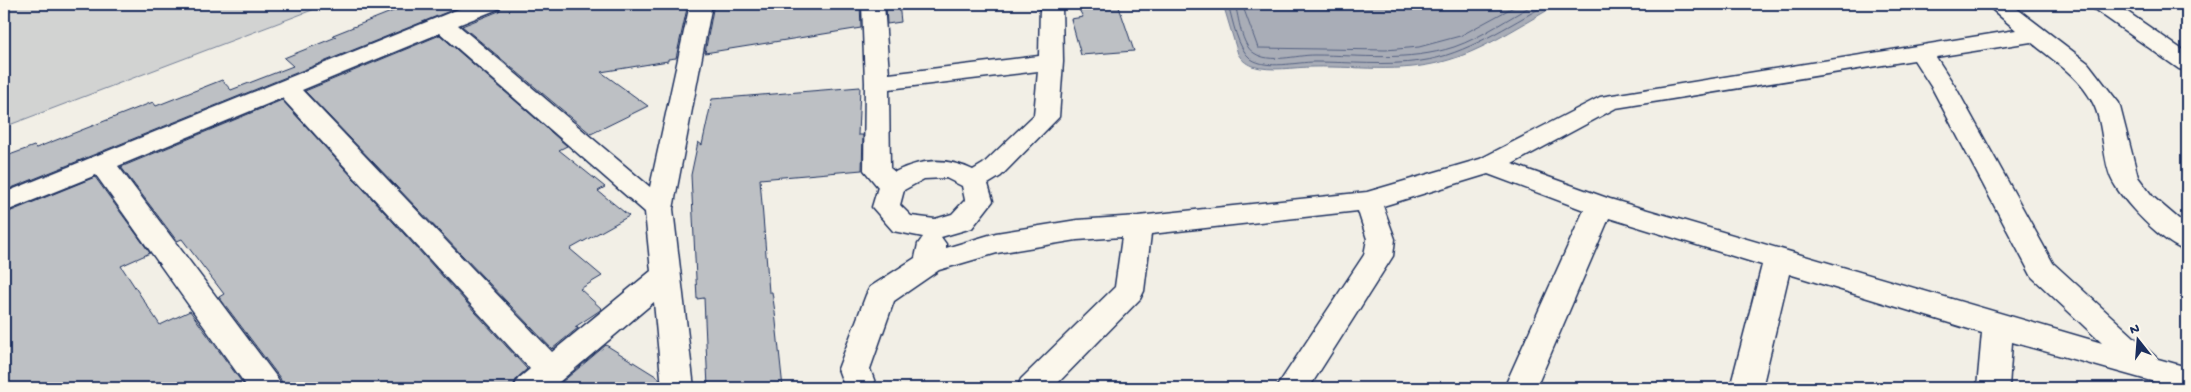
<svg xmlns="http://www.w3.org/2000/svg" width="2191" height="392" font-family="'Gochi Hand',sans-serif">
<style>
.green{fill:#d2d3d2;stroke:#768198}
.water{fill:#a9adb7;stroke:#707b93}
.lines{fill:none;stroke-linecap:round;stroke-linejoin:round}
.shore{stroke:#546182;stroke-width:1}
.building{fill:#bdc0c4;stroke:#1b2f5e}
.minor-casing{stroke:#1b2f5e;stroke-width:3}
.minor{fill:#fbf7ec;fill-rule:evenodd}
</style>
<rect width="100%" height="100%" fill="#f2efe6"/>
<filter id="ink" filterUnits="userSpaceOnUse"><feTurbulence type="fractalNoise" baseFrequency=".02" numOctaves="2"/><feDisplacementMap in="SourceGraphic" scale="10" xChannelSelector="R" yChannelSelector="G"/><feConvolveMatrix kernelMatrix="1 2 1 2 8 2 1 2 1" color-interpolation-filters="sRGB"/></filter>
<g filter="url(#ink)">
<path class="green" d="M 4,4 L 328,4 L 4,127 Z"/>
<path class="water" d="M 1223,4 L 1559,4 C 1527,21 1492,45 1458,57 C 1407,75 1365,66 1313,67 C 1293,67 1272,72 1252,66 C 1245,63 1242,60 1238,54 Z"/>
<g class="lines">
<g class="shore">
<path d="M 1228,4 C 1233,21 1237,48 1251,59 C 1267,70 1296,62 1315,62 C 1350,62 1385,66 1421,61 C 1466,55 1508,25 1548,4"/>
<path d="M 1235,4 C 1239,18 1241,45 1254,53 C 1270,64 1296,55 1314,55 C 1361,55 1408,62 1454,47 C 1483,37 1508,18 1535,4"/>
<path d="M 1242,4 L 1258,48 L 1386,50 L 1419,47 L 1460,36 L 1519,4"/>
</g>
</g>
<g class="building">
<path d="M 411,4 L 467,4 L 4,191 L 4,157 L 34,146 L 36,148 L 153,102 L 156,106 L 222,80 L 231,90 L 293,66 L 284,58 L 336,37 L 333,35 Z"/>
<path d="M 503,4 L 688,4 L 676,58 L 668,59 L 668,61 L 601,72 L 648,106 L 591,134 L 462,26 L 499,11 Z"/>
<path d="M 714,4 L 860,4 L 861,28 L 705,53 Z"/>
<path d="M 886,4 L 899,4 L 901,22 L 887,24 Z"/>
<path d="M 1076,4 L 1118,4 L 1134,51 L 1081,55 L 1071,19 L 1083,17 Z"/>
<path d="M 440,35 L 567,146 L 559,150 L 605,187 L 598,191 L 629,216 L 570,249 L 602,276 L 580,289 L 602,309 L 575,327 L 578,328 L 552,349 L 305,91 Z"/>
<path d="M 860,87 L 858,135 L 863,135 L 862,170 L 760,179 L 769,292 L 772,292 L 775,312 L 783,388 L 708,388 L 704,298 L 697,299 L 691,175 L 698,142 L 702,145 L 712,99 Z"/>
<path d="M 282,100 L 527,369 L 517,378 L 512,388 L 284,388 L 280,378 L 219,297 L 224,294 L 182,239 L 177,241 L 121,167 Z"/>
<path d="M 95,177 L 150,253 L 121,266 L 160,325 L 190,311 L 246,388 L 4,388 L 4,214 Z"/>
<path d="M 606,345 L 659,378 L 660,388 L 555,388 Z"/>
</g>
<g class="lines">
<g class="minor-casing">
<g id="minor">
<path d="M 471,4 L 501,4 L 498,9 L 458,25 L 650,187 L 690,4 L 712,4 L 673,209 L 694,388 L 662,388 L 654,302 L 552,388 L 514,388 L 518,379 L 530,369 L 282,98 L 118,166 L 278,379 L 282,388 L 248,388 L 96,175 L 4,212 L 4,193 ZM 440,33 L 645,212 L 651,271 L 552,352 L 302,90 Z"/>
<path d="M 862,4 L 884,4 L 889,74 L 1039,56 L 1040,4 L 1062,4 L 1063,62 L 1059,117 L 1001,176 L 988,184 L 993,201 L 972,228 L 941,237 L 946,244 L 946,248 L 996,233 L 1077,220 L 1138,216 L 1367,192 L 1480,159 L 1600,97 L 2016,30 L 1986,4 L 2011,4 L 2088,63 L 2115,98 L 2119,103 L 2138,177 L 2153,197 L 2187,226 L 2187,251 C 2164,245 2121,200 2111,178 C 2102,156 2104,124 2093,103 C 2080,77 2053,60 2031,42 L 1936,57 L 1956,88 L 2053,263 L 2158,359 L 2187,367 L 2187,388 L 2176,388 L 2012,342 L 2009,388 L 1977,388 L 1982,333 L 1789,274 L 1762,388 L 1730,388 L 1762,265 L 1609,218 L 1536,388 L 1504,388 L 1584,210 L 1488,174 L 1383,206 L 1395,239 L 1393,256 L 1309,388 L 1276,388 L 1364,255 L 1367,239 L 1358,211 L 1151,234 L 1144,291 L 1140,299 L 1053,388 L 1017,388 L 1021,379 L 1115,287 L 1122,237 L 1077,240 L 997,253 L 939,270 L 894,301 L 870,369 L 877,388 L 845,388 L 838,369 L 866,295 L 870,287 L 915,258 L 918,244 L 923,237 L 893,231 L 872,207 L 878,187 L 864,170 L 865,83 ZM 1914,60 L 1932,88 L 2032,277 L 2102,343 L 1610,199 L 1512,164 L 1616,108 ZM 1038,71 L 1034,115 L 983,164 L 973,170 C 947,157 920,159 895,172 L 890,168 L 889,89 ZM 946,178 L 962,186 L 965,200 L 952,214 L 935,219 L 911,216 L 900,205 L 904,190 L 924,179 Z"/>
<path d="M 2091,4 L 2116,4 L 2187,53 L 2187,71 L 2179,69 L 2094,9 Z"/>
</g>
</g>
<use href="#minor" class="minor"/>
</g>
</g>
<rect width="2191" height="392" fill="none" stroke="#fbf7ec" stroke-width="20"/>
<rect x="10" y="10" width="2171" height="372" fill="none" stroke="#1b2f5e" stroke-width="2" filter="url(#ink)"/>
<g transform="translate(2138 340) rotate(343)" stroke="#fbf7ec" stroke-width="4" paint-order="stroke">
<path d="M0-4L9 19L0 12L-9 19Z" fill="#1b2f5e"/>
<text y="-8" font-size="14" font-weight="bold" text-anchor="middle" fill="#1b2f5e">N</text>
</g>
</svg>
